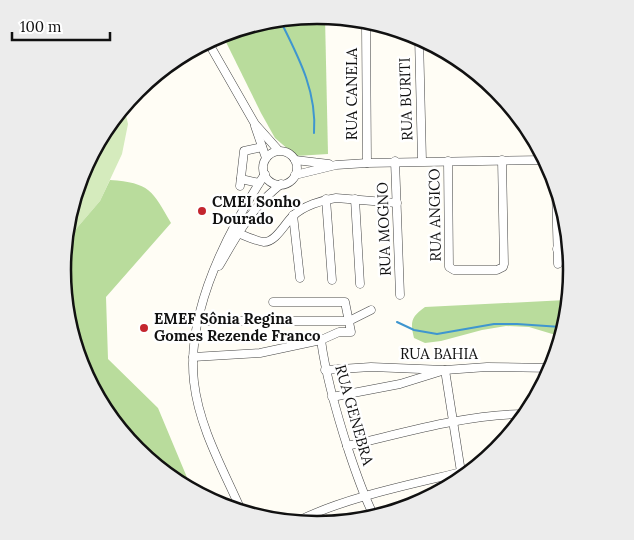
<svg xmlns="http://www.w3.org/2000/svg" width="634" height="540" font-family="Lora,serif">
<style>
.green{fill:#d5ebbd}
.forest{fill:#b9dc9c}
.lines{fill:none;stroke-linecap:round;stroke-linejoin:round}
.stream{stroke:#3f96cf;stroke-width:2}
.minor-casing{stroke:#444;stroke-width:9}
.minor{stroke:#fff;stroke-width:8}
.poi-dot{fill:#c4262e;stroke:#fff;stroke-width:2}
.labels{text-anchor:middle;stroke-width:5;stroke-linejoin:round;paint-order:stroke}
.street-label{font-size:15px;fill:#111;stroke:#fff}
.poi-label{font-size:15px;font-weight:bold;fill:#111;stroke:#fff;text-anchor:start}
.rim{fill:none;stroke:#111;stroke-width:2.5}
</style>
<rect width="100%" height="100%" fill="#fffdf5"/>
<path class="green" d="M 123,110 L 125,111 L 128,124 L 122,154 L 100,201 L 76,229 L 69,245 L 67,246 L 82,172 Z"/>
<g class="forest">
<path d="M 317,15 L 325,17 L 328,154 L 296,156 L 275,138 L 261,113 L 222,34 Z"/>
<path d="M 110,180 C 150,183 152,190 171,223 L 106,297 L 108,359 L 158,408 L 191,487 L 136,450 L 81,367 L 62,270 L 67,246 L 69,245 L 76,229 L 100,201 Z"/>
<path d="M 566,300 L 559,336 L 529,327 L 506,326 L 482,330 L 441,341 L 425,343 L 414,338 C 410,322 411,317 425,307 Z"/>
</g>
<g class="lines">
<g class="stream">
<path d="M 281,22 C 299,58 317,92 314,133"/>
<path d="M 397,322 L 414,330 L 437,334 L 494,324 L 517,324 L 561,327"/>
</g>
<g class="minor-casing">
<g id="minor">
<path d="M 366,25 L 367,163"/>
<path d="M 419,37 L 422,161"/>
<path d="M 208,42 L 255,124 L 279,151"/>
<path d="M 255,126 L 266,158"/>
<circle cx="280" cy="168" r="17"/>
<path d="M 295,160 L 329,164"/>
<path d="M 395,161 L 400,295"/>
<path d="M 448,161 L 449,267 L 454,270 L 497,270 L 503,267 L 504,264 L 502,160"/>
<path d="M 295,175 L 336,165 L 367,163 L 544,160"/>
<path d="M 241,179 L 259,183"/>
<path d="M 240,186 L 244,151 L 262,147"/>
<path d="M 556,188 L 558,264"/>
<path d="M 326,199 L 332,280"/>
<path d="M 355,199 L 360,284"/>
<path d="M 293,215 L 300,278"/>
<path d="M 238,233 C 245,236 256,241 264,242 C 276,242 285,223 293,216 C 303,206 322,200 336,198 L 397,203"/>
<path d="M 557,249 L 568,249"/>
<path d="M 219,266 C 238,234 251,208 281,184"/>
<path d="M 198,321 L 349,321 L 371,310"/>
<path d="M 321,340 C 326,378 337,415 349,452 C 356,473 363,494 373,514"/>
<path d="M 193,357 L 260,353 L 321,340 L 339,332 L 351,332 L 345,302 L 273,302"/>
<path d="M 325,370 L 371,367 L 445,370 L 487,367 L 552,368"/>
<path d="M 332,397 L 400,384 L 445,370 L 461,472"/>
<path d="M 347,446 C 404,433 463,415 522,414"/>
<path d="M 241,510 C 223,469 199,427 194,382 C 186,312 228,231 265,174"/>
<path d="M 298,521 C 346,497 413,484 466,471"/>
</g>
</g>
<use href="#minor" class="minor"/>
</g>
<g class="poi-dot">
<circle cx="202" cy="211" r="5"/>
<circle cx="144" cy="328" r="5"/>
</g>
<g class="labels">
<g class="street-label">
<text transform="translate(352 94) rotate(-90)" y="5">RUA CANELA</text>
<text transform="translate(406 99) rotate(-92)" y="5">RUA BURITI</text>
<text transform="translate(435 215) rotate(-91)" y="5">RUA ANGICO</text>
<text transform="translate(384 229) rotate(-92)" y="5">RUA MOGNO</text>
<text x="439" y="359">RUA BAHIA</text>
<text transform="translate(354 415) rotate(74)" y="5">RUA GENEBRA</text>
</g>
<g class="poi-label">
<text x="212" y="207">CMEI Sonho<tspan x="212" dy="17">Dourado</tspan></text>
<text x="154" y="324">EMEF Sônia Regina<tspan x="154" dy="17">Gomes Rezende Franco</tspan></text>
</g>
</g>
<path d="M0 0H634V540H0ZM71 270a246 246 0 1 1 492 0a246 246 0 1 1-492 0Z" fill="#ececec" fill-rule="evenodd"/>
<path class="rim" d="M71 270a246 246 0 1 1 492 0a246 246 0 1 1-492 0Z"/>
<path d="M12 32v8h98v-8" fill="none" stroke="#111111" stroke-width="2.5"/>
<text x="20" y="32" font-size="15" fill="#111111" stroke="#ffffff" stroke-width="4" paint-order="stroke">100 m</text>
</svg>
